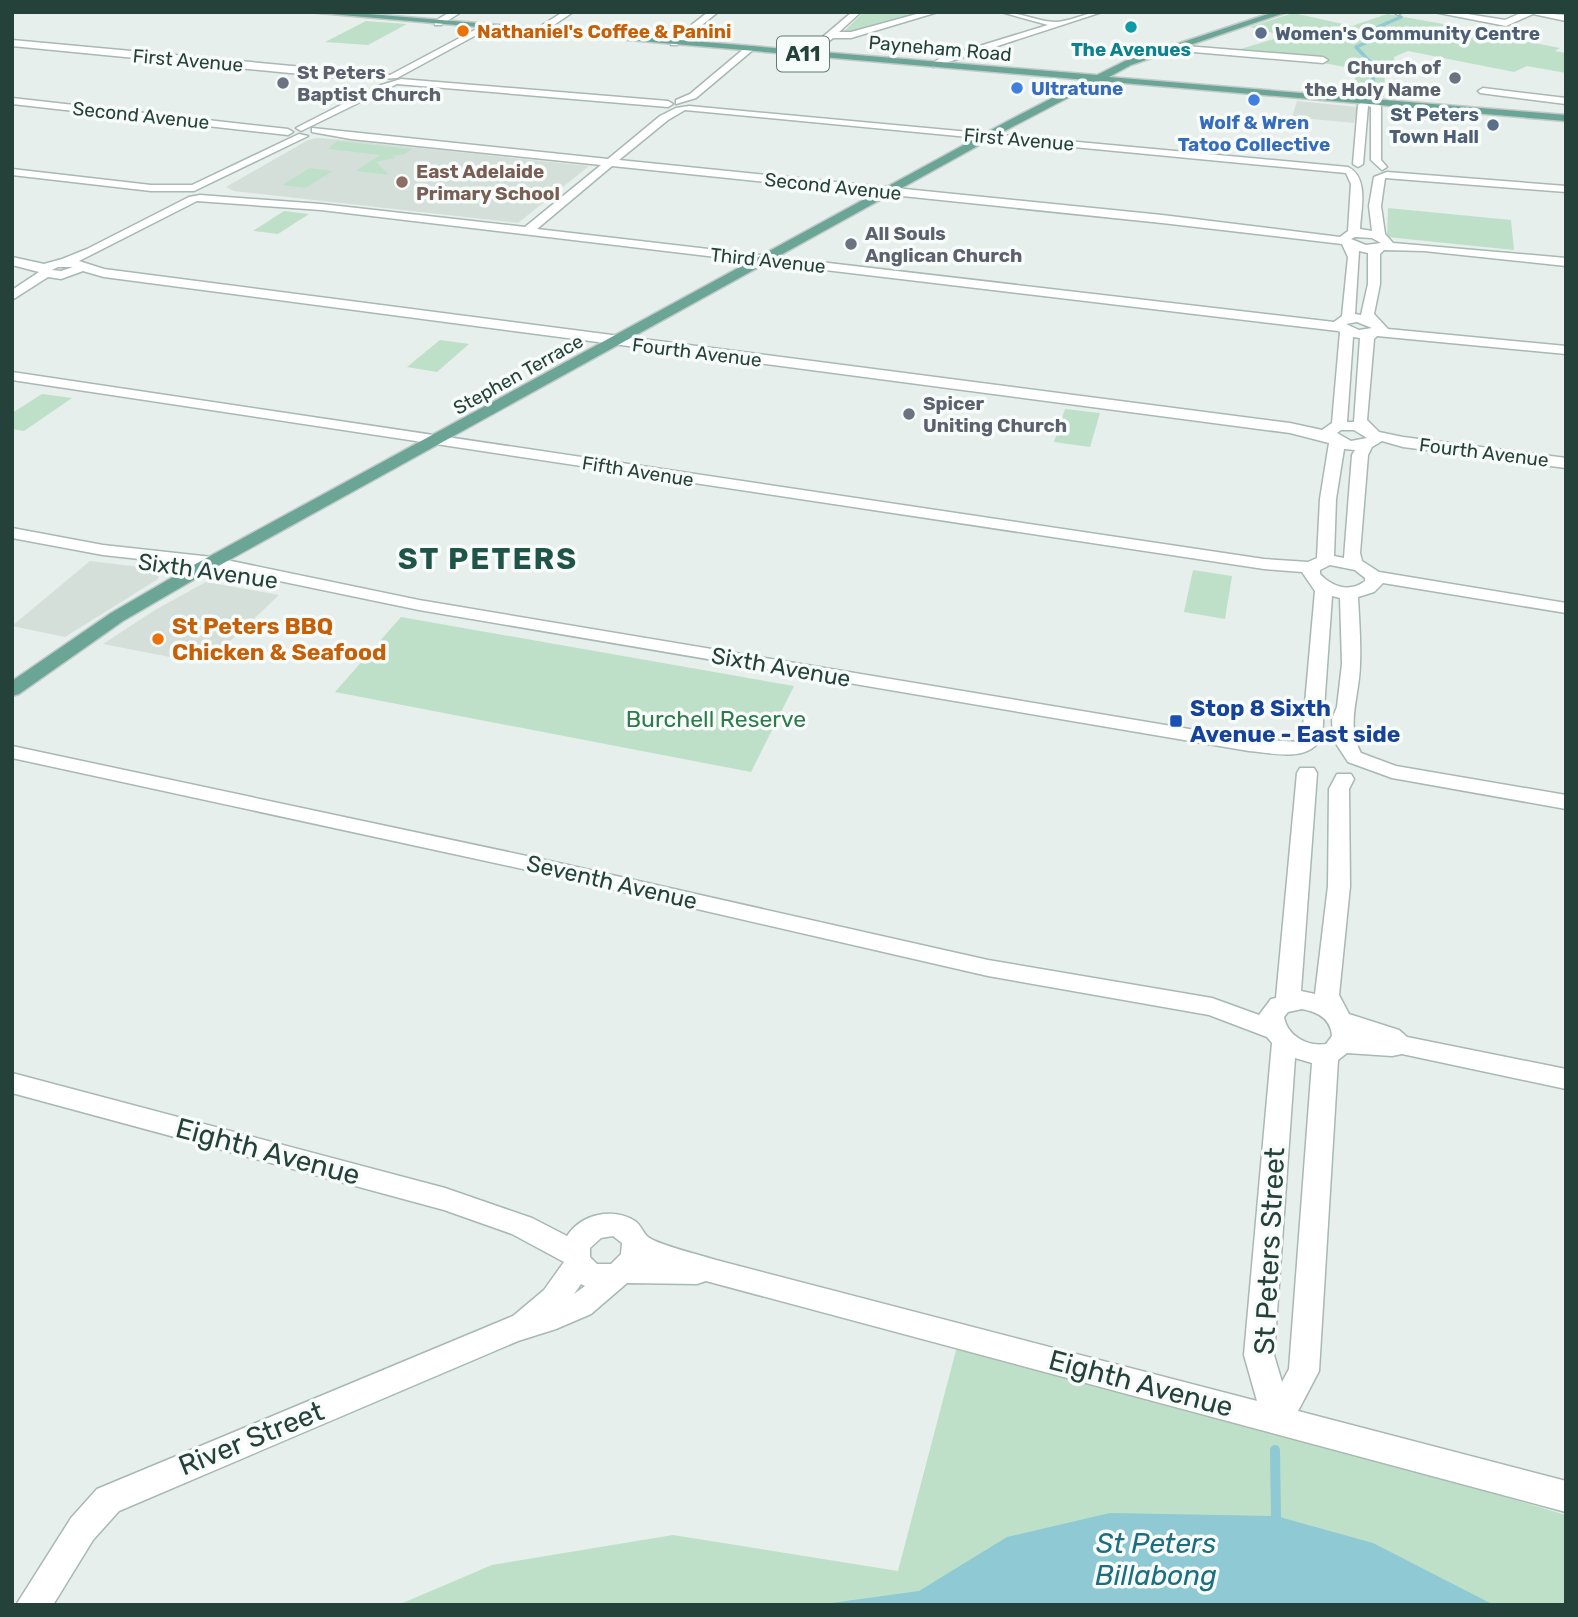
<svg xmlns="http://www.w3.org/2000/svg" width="1578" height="1617" font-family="Rubik,sans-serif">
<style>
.built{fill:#d4dfda}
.green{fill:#bfe0c8}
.water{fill:#8ec9d4}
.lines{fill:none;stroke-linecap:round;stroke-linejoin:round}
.stream-far1{stroke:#8ec9d4;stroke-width:3.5}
.stream{stroke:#8ec9d4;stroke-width:10}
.minor-casing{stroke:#a8b8b2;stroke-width:3}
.major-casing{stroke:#c2cac8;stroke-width:3}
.minor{fill:#fff;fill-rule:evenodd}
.major{fill:#6aa596;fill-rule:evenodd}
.culture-dot{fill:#0f9aa8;stroke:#f7fbf9;stroke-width:2.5}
.food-dot{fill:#e8710a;stroke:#f7fbf9;stroke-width:2.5}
.service-dot{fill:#5c6f8a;stroke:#f7fbf9;stroke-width:2.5}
.worship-dot{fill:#6b7280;stroke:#f7fbf9;stroke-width:2.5}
.shop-dot{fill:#3f7fe0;stroke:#f7fbf9;stroke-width:2.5}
.education-dot{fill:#8d6e63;stroke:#f7fbf9;stroke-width:2.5}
.transit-dot{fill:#1a4fb4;stroke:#f7fbf9;stroke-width:2.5}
.labels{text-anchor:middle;stroke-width:7;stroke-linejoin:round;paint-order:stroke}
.far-food-label{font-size:19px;font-weight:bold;fill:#c56008;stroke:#f7fbf9;text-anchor:start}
.far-service-label{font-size:19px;font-weight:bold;fill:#4e5e75;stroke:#f7fbf9;text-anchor:start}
.far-street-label{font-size:19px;fill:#24423a;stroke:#f7fbf9}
.far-culture-label{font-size:19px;font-weight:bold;fill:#0d838f;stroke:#f7fbf9}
.far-worship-label{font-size:19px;font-weight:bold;fill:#5b616d;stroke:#f7fbf9;text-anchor:start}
.far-shop-label{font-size:19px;font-weight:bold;fill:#366cbe;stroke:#f7fbf9;text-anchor:start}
.far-education-label{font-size:19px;font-weight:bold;fill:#785e54;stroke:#f7fbf9;text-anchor:start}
.shield{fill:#f7fbf9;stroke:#637a73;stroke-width:2}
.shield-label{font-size:21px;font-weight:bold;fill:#24423a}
.street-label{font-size:23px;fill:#24423a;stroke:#f7fbf9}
.food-label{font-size:23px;font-weight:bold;fill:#c56008;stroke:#f7fbf9;text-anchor:start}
.transit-label{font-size:23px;font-weight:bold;fill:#164399;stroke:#f7fbf9;text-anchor:start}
.park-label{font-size:23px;fill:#2d7a4b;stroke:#f7fbf9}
.near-street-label{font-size:28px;fill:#24423a;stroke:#f7fbf9}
.near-water-label{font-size:28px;font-style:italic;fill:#1c6f80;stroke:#f7fbf9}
.district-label{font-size:30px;font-weight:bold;letter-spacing:2px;fill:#1f5548;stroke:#f7fbf9}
</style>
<rect width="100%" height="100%" fill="#e6efeb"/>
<g class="built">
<path d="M 1297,101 L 1357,107 L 1354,123 L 1292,117 Z"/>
<path d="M 317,138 L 344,140 L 589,166 L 518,223 L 234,191 L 226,187 L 308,140 Z"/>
<path d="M 90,561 L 156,569 L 159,574 L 158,579 L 65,637 L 12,626 Z"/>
<path d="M 206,582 L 279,595 L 206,664 L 103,644 L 155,610 Z"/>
</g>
<g class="green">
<path d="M 864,12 L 919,14 L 851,34 L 841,34 Z"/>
<path d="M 1293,13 L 1352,26 L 1387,14 L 1527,39 L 1524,41 L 1560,48 L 1555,51 L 1566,53 L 1566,73 L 1527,66 L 1514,72 L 1408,51 L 1394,57 L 1395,67 L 1385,66 L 1384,97 L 1354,95 L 1356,69 L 1323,63 L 1323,57 L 1237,50 L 1284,36 L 1250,27 Z"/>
<path d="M 366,21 L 407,24 L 368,45 L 325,42 Z"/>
<path d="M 337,141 L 412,149 L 405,154 L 392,156 L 395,158 L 376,162 L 389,175 L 356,171 L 380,155 L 328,149 Z"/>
<path d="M 310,168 L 333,171 L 305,188 L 282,185 Z"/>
<path d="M 1388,208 L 1511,220 L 1514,250 L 1387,237 Z"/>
<path d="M 284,211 L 309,214 L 278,234 L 253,231 Z"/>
<path d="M 440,340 L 469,344 L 437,372 L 407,367 Z"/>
<path d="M 42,394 L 72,398 L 24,431 L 12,429 L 12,413 Z"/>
<path d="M 1065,409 L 1100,413 L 1090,447 L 1054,442 Z"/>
<path d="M 1193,570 L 1232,576 L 1225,619 L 1184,612 Z"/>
<path d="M 401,617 L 794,686 L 751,772 L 335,692 Z"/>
<path d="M 960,1335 L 1566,1515 L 1566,1605 L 398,1605 L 492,1565 L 673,1535 L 898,1571 Z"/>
</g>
<path class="water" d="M 1110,1513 L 1276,1516 L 1373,1543 L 1494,1605 L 817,1605 L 919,1591 L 1007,1537 Z"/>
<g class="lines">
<path class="stream-far1" d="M 1373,91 L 1373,65 L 1356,47 L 1373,40 L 1378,27 L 1401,17"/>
<path class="stream" d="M 1275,1450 L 1276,1516"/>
<g class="minor-casing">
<g id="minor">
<path d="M 450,12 L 461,12 L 441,25 L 435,25 L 435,21 Z"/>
<path d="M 563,12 L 573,12 L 542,33 L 536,33 L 536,29 Z"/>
<path d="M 708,12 L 718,12 L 677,45 L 671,45 L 671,41 Z"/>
<path d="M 852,12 L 861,12 L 839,32 L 851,32 L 924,12 L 938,12 L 851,38 L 833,38 L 811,56 L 805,56 L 805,52 Z"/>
<path d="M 1001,12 C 1020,12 1039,22 1057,22 C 1072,21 1086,12 1102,12 L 933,67 L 933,63 L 940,58 L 1048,25 Z"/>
<path d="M 1393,12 L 1402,12 L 1398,15 Z"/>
<path d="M 1434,12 L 1455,12 L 1505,20 L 1523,12 L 1566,15 L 1566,21 L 1533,14 L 1506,26 Z"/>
<path d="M 484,25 L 491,27 L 397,78 L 363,80 L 12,46 L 12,40 L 390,75 Z"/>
<path d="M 1173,45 L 1323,57 L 1328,60 L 1323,63 L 1170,50 L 1170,46 Z"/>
<path d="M 746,47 L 754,49 L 696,98 L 676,104 L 676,100 L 690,94 Z"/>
<path d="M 401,79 L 668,101 L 673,104 L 668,107 L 397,84 L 301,131 L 296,128 L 378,86 Z"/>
<path d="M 1483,88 L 1566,98 L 1566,104 L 1480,93 L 1478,91 Z"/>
<path d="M 12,98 L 288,129 L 293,132 L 288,135 L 12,104 Z"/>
<path d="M 1367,99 L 1381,106 L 1381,160 L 1387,167 L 1382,170 L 1371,160 L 1371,107 L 1368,106 L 1363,164 L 1358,167 L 1353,164 L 1358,105 Z"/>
<path d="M 689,106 L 1348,167 C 1369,177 1361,209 1360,229 L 1372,231 L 1369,206 L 1374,177 L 1387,172 L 1566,186 L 1566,192 L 1385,178 L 1381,206 L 1385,234 L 1393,243 L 1566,258 L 1566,266 L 1424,251 L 1384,250 L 1380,254 L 1380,284 L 1374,314 L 1388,329 L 1566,346 L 1566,354 L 1377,336 L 1374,339 L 1367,420 L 1379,432 L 1403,437 L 1566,458 L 1566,468 L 1403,447 L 1382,441 L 1372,447 L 1368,455 L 1360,553 L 1362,561 L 1379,572 L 1566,603 L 1566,613 L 1383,583 L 1374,592 L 1358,597 C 1359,619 1361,641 1360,663 C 1360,696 1345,723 1361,753 L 1396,766 L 1566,795 L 1566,809 L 1392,778 L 1348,762 L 1333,739 L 1332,719 L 1337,707 L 1342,664 L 1340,598 L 1332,596 L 1322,737 C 1308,763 1275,753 1249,751 L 419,610 L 212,567 L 103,555 L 12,538 L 12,528 L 103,545 L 212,557 L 419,600 L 1249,739 L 1299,742 L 1302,737 L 1315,591 L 1302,572 L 1264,569 L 12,380 L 12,372 L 1264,559 L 1308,562 L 1317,558 L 1320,499 L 1329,443 L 1290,433 L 104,277 L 83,271 L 61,279 L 48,277 L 12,300 L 12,290 L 39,272 L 12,265 L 12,257 L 44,264 L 62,259 L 87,249 L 189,197 L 200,195 L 321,204 L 525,227 L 601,165 L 351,139 L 312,132 L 312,128 L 608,159 L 660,116 L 676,108 ZM 685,110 L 1346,173 L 1351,184 L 1348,231 L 1340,237 L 1162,215 L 619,160 L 668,120 ZM 612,166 L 1162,223 L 1342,244 L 1348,257 L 1342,316 L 1334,322 L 537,229 ZM 197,201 L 321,210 L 1338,331 L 1340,332 L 1332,423 L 1322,430 L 1290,423 L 104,269 L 79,261 ZM 1355,237 L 1372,238 L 1381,243 L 1366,245 L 1351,239 ZM 1359,251 L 1368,253 L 1368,284 L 1361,315 L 1355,314 ZM 58,267 L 73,267 L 61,271 L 52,270 ZM 1357,322 L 1372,328 L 1359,330 L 1346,324 ZM 1353,337 L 1360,338 L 1354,422 L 1347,422 ZM 1341,430 L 1354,430 L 1367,438 L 1351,441 L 1337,433 ZM 1344,449 L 1355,450 L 1352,455 L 1344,558 L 1334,556 L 1336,499 ZM 1330,565 L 1355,570 L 1365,578 L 1365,581 C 1350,593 1332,587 1320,574 L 1320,570 Z"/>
<path d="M 299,134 L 308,136 L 194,191 L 151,191 L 12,175 L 12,169 L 151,185 L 192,185 Z"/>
<path d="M 12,746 L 541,859 L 988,960 L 1212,998 L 1259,1015 L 1271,999 L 1276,998 L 1297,773 L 1300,768 L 1314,768 L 1317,773 L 1301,991 L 1315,994 L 1328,886 L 1329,789 L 1337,774 L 1351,774 L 1354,779 L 1349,789 L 1350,886 L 1339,995 L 1349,1014 L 1399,1030 L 1407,1037 L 1566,1069 L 1566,1089 L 1402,1054 L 1392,1056 L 1347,1053 L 1338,1060 L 1319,1371 L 1298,1411 L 1566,1481 L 1566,1512 L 706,1281 L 697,1284 L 627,1283 L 591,1314 L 556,1329 L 518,1341 L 119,1511 L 93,1540 L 53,1605 L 16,1605 L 71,1518 L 97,1489 L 513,1316 L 544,1290 L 564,1262 L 512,1234 L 444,1210 L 12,1093 L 12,1073 L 445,1188 L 532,1218 L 567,1236 C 581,1214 613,1207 635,1221 C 641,1225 643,1233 648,1237 C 658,1245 701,1255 716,1260 L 1257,1401 L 1244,1355 L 1272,1043 L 1267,1037 L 1209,1015 L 988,976 L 541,873 L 12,758 ZM 1302,1009 C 1318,1012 1331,1019 1332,1036 L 1326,1044 C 1308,1047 1287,1036 1284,1017 L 1288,1012 ZM 1295,1058 L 1312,1063 L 1289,1369 L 1282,1382 L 1274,1355 ZM 613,1236 L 622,1243 L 621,1254 L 611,1264 L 597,1264 L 590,1257 L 590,1248 L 601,1238 ZM 581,1284 L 585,1286 L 574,1294 Z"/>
</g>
</g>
<g class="major-casing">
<path id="major" d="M 308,12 L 345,12 L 1097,75 L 1125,61 L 1274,12 L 1287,12 L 1131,65 L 1109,77 L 1566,115 L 1566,121 L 1100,81 L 1012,127 L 202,575 L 123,621 L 19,694 L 12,696 L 12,681 L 111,613 L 190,567 L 1004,123 L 1087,80 Z"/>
</g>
<use href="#minor" class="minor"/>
<use href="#major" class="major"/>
</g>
<circle class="culture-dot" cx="1131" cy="27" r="7"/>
<g class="food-dot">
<circle cx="463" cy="31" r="7"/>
<circle cx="158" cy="639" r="7"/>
</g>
<g class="service-dot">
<circle cx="1261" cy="33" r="7"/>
<circle cx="1493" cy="125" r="7"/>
</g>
<g class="worship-dot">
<circle cx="1455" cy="78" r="7"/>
<circle cx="283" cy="83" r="7"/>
<circle cx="851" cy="244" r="7"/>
<circle cx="909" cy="414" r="7"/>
</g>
<g class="shop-dot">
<circle cx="1017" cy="88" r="7"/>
<circle cx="1254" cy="100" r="7"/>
</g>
<circle class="education-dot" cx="402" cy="182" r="7"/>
<rect class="transit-dot" x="1169" y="714" width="14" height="14" rx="3.5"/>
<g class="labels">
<g class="far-food-label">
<text x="477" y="38">Nathaniel's Coffee &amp; Panini</text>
</g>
<g class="far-service-label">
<text x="1275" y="40">Women's Community Centre</text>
<text x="1479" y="121" text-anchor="end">St Peters<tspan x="1479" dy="22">Town Hall</tspan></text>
</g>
<g class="far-street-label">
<text transform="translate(940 48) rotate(5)" y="7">Payneham Road</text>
<text transform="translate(188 60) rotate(5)" y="7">First Avenue</text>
<text transform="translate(141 115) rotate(6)" y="7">Second Avenue</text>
<text transform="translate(1019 139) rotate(5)" y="7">First Avenue</text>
<text transform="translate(833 186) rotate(6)" y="7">Second Avenue</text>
<text transform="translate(768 260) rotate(6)" y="7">Third Avenue</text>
<text transform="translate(697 352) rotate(7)" y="7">Fourth Avenue</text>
<text transform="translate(518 374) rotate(-29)" y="7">Stephen Terrace</text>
<text transform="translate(1484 452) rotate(7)" y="7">Fourth Avenue</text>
<text transform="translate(638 471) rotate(9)" y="7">Fifth Avenue</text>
</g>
<g class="far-culture-label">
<text x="1131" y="56">The Avenues</text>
</g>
<g class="far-worship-label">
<text x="1441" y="74" text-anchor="end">Church of<tspan x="1441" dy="22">the Holy Name</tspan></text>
<text x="297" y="79">St Peters<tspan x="297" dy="22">Baptist Church</tspan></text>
<text x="865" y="240">All Souls<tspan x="865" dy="22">Anglican Church</tspan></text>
<text x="923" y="410">Spicer<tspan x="923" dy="22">Uniting Church</tspan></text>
</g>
<g class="far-shop-label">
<text x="1031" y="95">Ultratune</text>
<text x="1254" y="129" text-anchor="middle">Wolf &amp; Wren<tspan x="1254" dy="22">Tatoo Collective</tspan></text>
</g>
<g class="far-education-label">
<text x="416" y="178">East Adelaide<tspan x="416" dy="22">Primary School</tspan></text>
</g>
<rect class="shield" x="777" y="36.5" width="52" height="35" rx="5"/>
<g class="shield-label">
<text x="803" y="61">A11</text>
</g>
<g class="street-label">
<text transform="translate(208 571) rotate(8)" y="8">Sixth Avenue</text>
<text transform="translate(781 667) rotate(10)" y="8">Sixth Avenue</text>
<text transform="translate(612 882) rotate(13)" y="8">Seventh Avenue</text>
</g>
<g class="food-label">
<text x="172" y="634">St Peters BBQ<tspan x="172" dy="26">Chicken &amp; Seafood</tspan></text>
</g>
<g class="transit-label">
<text x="1190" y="716">Stop 8 Sixth<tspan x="1190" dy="26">Avenue - East side</tspan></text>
</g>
<g class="park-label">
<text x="716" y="727">Burchell Reserve</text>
</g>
<g class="near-street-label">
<text transform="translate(268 1151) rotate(15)" y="10">Eighth Avenue</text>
<text transform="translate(1269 1251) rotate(-87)" y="10">St Peters Street</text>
<text transform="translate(1141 1383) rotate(15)" y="10">Eighth Avenue</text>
<text transform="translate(251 1438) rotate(-22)" y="10">River Street</text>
</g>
<g class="near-water-label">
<text x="1156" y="1553">St Peters<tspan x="1156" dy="32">Billabong</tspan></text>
</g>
<g class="district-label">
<text x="488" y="569">ST PETERS</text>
</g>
</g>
<rect width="1578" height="1617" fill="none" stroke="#24423a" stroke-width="28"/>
</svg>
